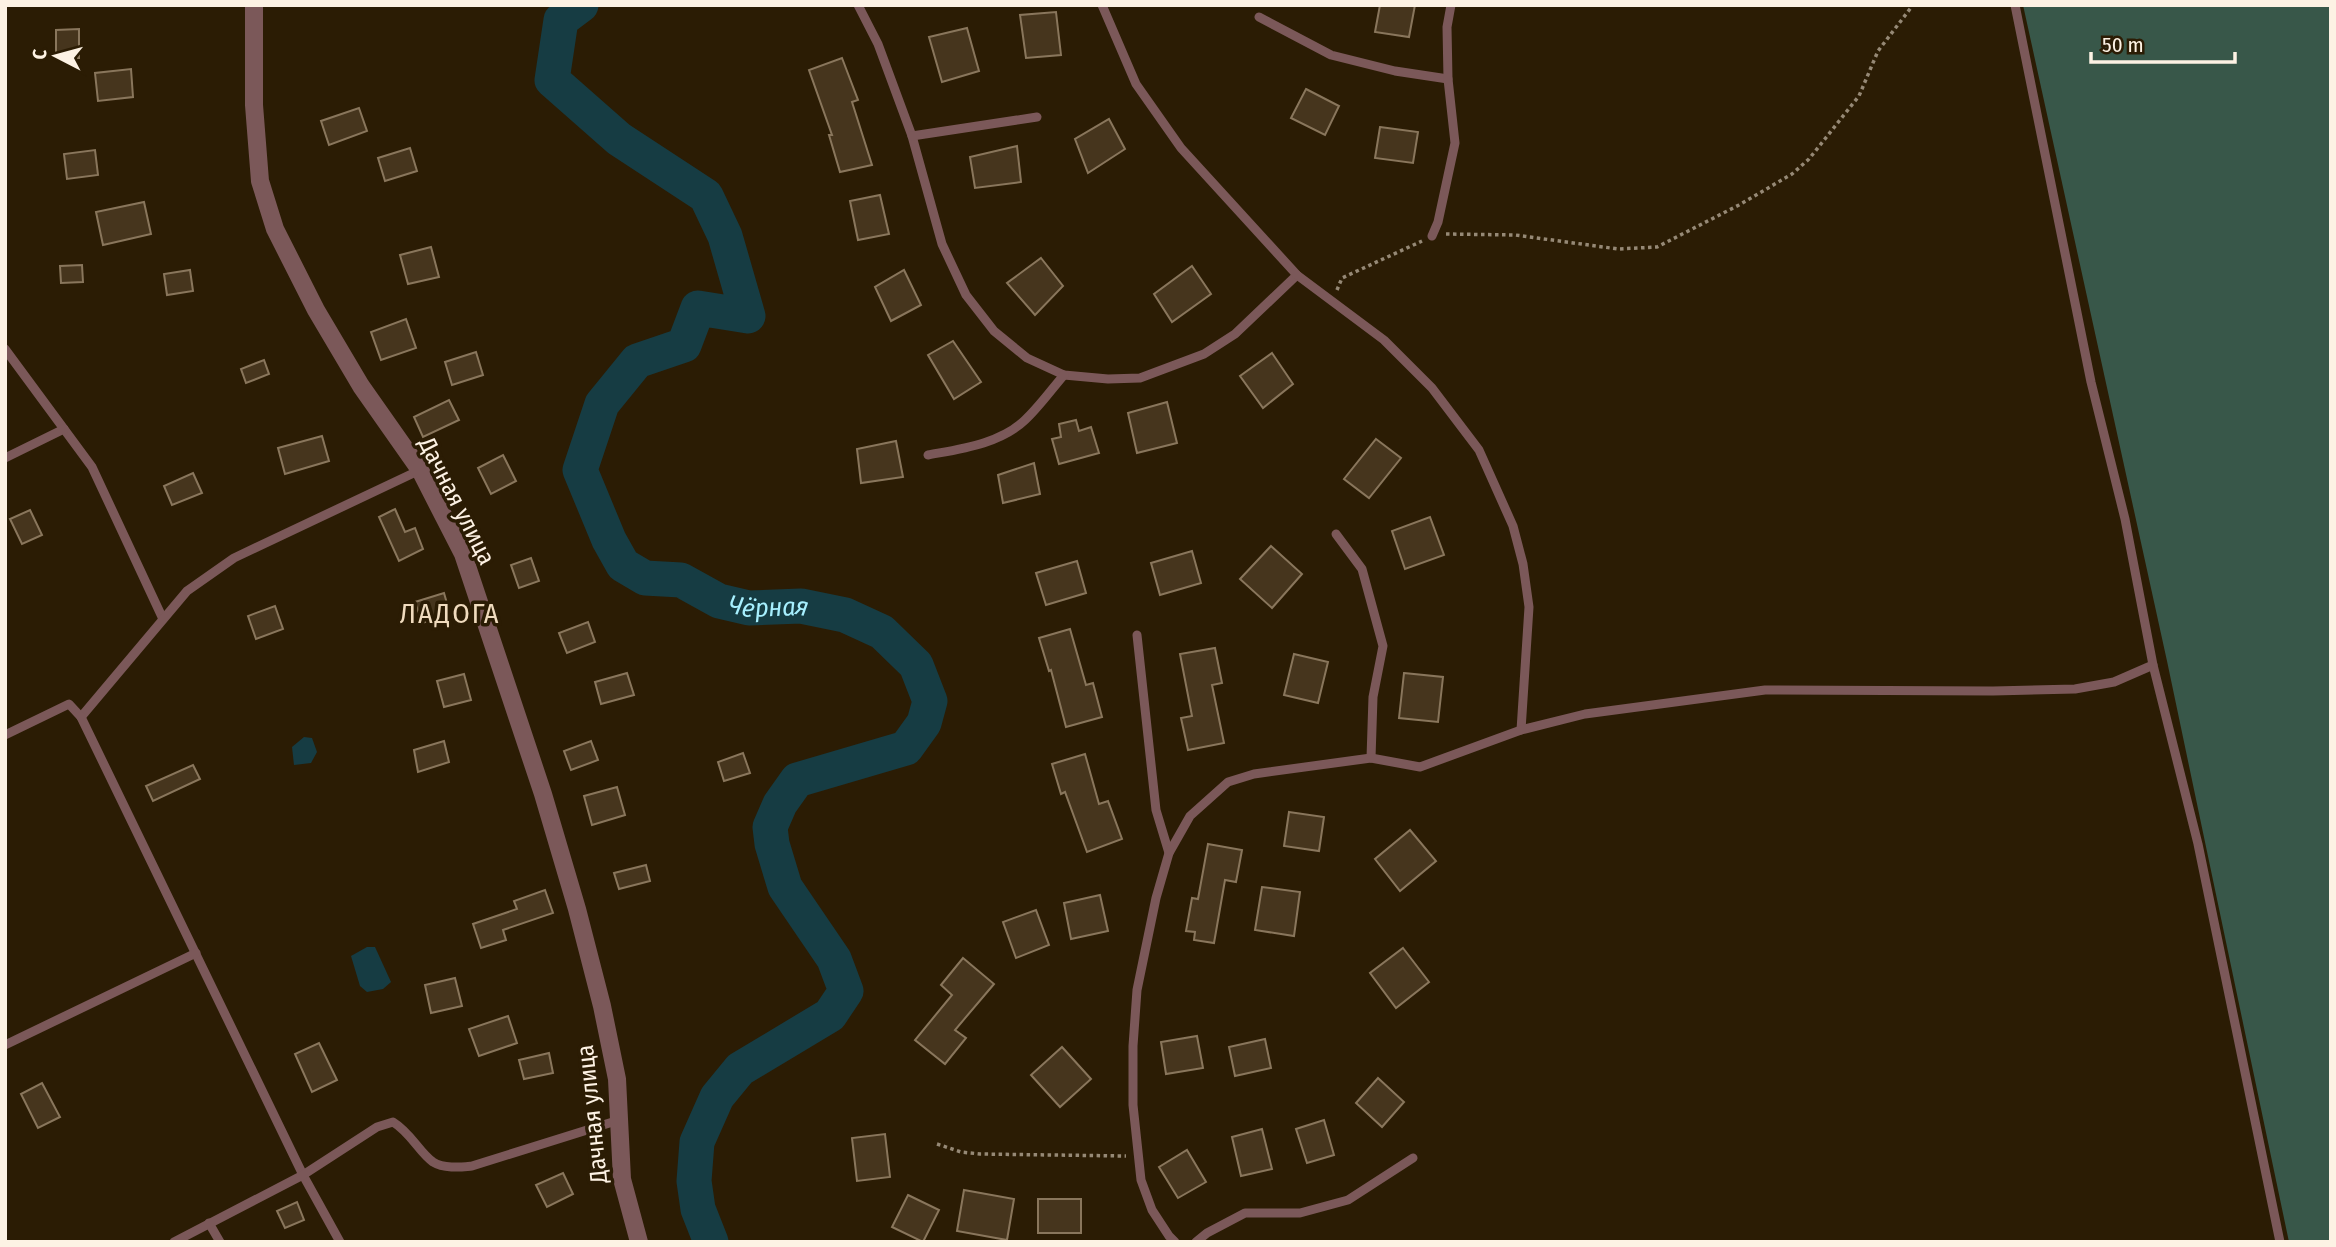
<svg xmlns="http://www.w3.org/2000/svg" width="2336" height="1247" font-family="'Fira Sans Condensed',sans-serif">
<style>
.forest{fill:#385749}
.water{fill:#163c43}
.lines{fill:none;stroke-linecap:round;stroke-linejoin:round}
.river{stroke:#163c43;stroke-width:35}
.building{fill:#46351d;stroke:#89765c;stroke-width:2}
.path{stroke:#968976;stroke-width:3.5;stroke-dasharray:3.5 3.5;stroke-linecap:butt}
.lane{stroke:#7b5859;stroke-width:9}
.street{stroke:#7b5859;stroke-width:18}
.labels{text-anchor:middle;stroke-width:7;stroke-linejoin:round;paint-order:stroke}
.street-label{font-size:24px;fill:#fdf2e4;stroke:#2b1c04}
.water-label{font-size:26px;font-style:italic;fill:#a7effe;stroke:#2b1c04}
.quarter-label{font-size:28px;letter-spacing:2px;fill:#f0dbbe;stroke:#2b1c04}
</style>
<rect width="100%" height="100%" fill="#2b1c04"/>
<path class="forest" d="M 2023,5 L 2331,5 L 2331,1242 L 2289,1242 L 2167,661 Z"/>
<g class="water">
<path d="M 304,737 L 312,738 L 317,752 L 311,763 L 294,765 L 292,747 Z"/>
<path d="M 367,947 L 375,947 L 391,982 L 383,989 L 367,992 L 360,986 L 351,956 Z"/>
</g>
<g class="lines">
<path class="river" id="s1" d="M 581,5 L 561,20 L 552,80 L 619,139 L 706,196 L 725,236 L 748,316 L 698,308 L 684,345 L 637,361 L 602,404 L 580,470 L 609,540 L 623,565 L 645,578 L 681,580 L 719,601 L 749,608 L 801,606 L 845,615 L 882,632 L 916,665 L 930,701 L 924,723 L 906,748 L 797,780 L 780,804 L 770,827 L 772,844 L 785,887 L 834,959 L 846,991 L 830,1015 L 740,1069 L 717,1097 L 697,1142 L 694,1181 L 698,1209 L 711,1242"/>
</g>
<g class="building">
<path d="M 1380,5 L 1415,5 L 1409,37 L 1375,32 Z"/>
<path d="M 1056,12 L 1061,55 L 1026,58 L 1020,15 Z"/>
<path d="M 967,28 L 979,71 L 942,82 L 929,37 Z"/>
<path d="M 79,29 L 79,58 L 56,58 L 56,30 Z"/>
<path d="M 842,58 L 858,100 L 852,102 L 872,165 L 840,172 L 829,135 L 832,135 L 809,70 Z"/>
<path d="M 131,69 L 133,97 L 98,101 L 95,73 Z"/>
<path d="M 1306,89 L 1339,106 L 1325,135 L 1291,118 Z"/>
<path d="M 359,108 L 367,131 L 329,145 L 321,121 Z"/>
<path d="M 1109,119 L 1125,149 L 1088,173 L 1075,139 Z"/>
<path d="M 1380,127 L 1418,132 L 1413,163 L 1375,158 Z"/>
<path d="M 1017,146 L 1021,182 L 975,188 L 970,157 Z"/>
<path d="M 410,148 L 417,171 L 385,181 L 378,158 Z"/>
<path d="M 95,150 L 98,175 L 67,179 L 64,154 Z"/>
<path d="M 880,195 L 889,234 L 858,240 L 850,201 Z"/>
<path d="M 144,202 L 151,234 L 103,245 L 96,212 Z"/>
<path d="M 431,247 L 439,277 L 408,284 L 400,255 Z"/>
<path d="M 1041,258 L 1063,286 L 1035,315 L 1007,283 Z"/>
<path d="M 82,265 L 83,282 L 61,283 L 60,266 Z"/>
<path d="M 1192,266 L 1211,294 L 1172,322 L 1154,294 Z"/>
<path d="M 190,270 L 193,291 L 167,295 L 164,274 Z"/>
<path d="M 904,270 L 921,305 L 891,321 L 875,287 Z"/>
<path d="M 406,319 L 416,348 L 381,360 L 371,332 Z"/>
<path d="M 953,341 L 981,382 L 954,399 L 928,355 Z"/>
<path d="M 476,352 L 483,375 L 452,385 L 445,362 Z"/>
<path d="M 1272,353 L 1293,384 L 1263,408 L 1240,376 Z"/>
<path d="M 264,360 L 269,374 L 246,383 L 241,369 Z"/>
<path d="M 449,400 L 459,420 L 423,437 L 414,417 Z"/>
<path d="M 1167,402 L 1177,443 L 1137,453 L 1128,413 Z"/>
<path d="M 1076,420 L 1079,431 L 1091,427 L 1099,453 L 1059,464 L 1052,439 L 1061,437 L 1059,424 Z"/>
<path d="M 322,436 L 329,461 L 285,474 L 278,448 Z"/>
<path d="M 1376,439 L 1401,458 L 1369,498 L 1344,479 Z"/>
<path d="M 896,441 L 903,477 L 861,483 L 857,449 Z"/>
<path d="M 503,455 L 516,481 L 491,494 L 478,468 Z"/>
<path d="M 1034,463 L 1040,494 L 1003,503 L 998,475 Z"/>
<path d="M 193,473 L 202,493 L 172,505 L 164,486 Z"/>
<path d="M 395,509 L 405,532 L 415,528 L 423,549 L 399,561 L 379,517 Z"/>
<path d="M 30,510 L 42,535 L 22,544 L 10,519 Z"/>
<path d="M 1430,517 L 1444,555 L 1405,569 L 1392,531 Z"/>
<path d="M 1271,546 L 1302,574 L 1272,608 L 1240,579 Z"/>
<path d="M 1192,551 L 1201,583 L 1160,595 L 1151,563 Z"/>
<path d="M 531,558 L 539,581 L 519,588 L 511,565 Z"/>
<path d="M 1077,561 L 1086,593 L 1046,605 L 1036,573 Z"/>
<path d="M 444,593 L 450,614 L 422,623 L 415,602 Z"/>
<path d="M 275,606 L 283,629 L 256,639 L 248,616 Z"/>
<path d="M 588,622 L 595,642 L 567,653 L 559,633 Z"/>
<path d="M 1070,629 L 1086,685 L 1093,683 L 1102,717 L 1066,727 L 1051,670 L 1049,671 L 1039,638 Z"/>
<path d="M 1215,648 L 1222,683 L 1212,685 L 1224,743 L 1188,750 L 1181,718 L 1192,716 L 1180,654 Z"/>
<path d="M 1294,654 L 1328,662 L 1318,703 L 1284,695 Z"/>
<path d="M 627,673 L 634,695 L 601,704 L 595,682 Z"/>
<path d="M 1404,673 L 1443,677 L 1438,722 L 1399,718 Z"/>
<path d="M 464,674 L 471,700 L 444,707 L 437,681 Z"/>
<path d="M 444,741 L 449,762 L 418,772 L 414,750 Z"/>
<path d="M 591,741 L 598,760 L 571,770 L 564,751 Z"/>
<path d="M 743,753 L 750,773 L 724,781 L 718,762 Z"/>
<path d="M 1085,754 L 1099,804 L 1108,801 L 1122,839 L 1087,852 L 1065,792 L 1061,794 L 1052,764 Z"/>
<path d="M 193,765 L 200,779 L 153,801 L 146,786 Z"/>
<path d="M 617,787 L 625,815 L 592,825 L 584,796 Z"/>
<path d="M 1289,812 L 1324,817 L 1319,851 L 1284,846 Z"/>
<path d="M 1410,830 L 1436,861 L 1400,891 L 1375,859 Z"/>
<path d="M 1208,844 L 1242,850 L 1236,882 L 1225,880 L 1214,943 L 1194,940 L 1195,932 L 1186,931 L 1192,898 L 1198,899 Z"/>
<path d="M 646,865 L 650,881 L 619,889 L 614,873 Z"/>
<path d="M 1262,887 L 1300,892 L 1294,936 L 1255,930 Z"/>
<path d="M 545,890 L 553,913 L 503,930 L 506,940 L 481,948 L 473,924 L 517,909 L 514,901 Z"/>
<path d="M 1100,895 L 1108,931 L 1071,939 L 1064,903 Z"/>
<path d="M 1036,910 L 1049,945 L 1016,958 L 1003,922 Z"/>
<path d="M 1403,948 L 1429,982 L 1396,1008 L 1370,973 Z"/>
<path d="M 963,958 L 994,984 L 955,1030 L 966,1038 L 945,1064 L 915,1040 L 952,995 L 941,985 Z"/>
<path d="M 455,978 L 462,1006 L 431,1013 L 425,985 Z"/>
<path d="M 508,1016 L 517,1043 L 479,1056 L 469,1029 Z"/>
<path d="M 1197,1036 L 1203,1068 L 1166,1074 L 1161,1042 Z"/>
<path d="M 1265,1039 L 1271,1068 L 1235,1076 L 1229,1047 Z"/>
<path d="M 319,1043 L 337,1080 L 312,1092 L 295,1054 Z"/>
<path d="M 1062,1047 L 1091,1079 L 1060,1107 L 1031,1075 Z"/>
<path d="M 549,1053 L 553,1073 L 524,1079 L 519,1060 Z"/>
<path d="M 1378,1078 L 1404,1102 L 1382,1127 L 1356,1103 Z"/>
<path d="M 42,1083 L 60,1117 L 38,1128 L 21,1094 Z"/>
<path d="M 1324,1120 L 1334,1155 L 1307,1163 L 1296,1129 Z"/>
<path d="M 1262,1129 L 1272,1169 L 1241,1176 L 1232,1137 Z"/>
<path d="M 885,1134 L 890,1177 L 857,1181 L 852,1138 Z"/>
<path d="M 1187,1150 L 1206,1182 L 1178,1198 L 1159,1167 Z"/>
<path d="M 563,1173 L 573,1194 L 547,1207 L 536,1185 Z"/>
<path d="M 964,1190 L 1014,1199 L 1007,1240 L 957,1231 Z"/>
<path d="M 908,1195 L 939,1210 L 923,1242 L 892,1227 Z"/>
<rect x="1038" y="1199" width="43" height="34"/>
<path d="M 297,1202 L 304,1220 L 285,1228 L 277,1211 Z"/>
</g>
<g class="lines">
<g class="path">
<path d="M 1446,234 L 1515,235 L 1618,249 L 1657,247 L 1739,205 L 1792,174 L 1809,159 L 1859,96 L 1878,51 L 1913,5"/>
<path d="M 1337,290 L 1342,278 L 1422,241"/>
<path d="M 937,1144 L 961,1152 L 980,1154 L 1126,1156"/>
</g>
<g class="lane">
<path d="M 858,5 L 878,44 L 912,136 L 942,244 L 966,295 L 994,331 L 1027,358 L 1064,375 L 1108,379 L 1140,378 L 1204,354 L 1235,334 L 1297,275"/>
<path d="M 1102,5 L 1136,84 L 1181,148 L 1297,275 L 1384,340 L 1432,388 L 1479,450 L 1513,526 L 1523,564 L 1529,607 L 1521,730"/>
<path d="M 2015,5 L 2091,382 L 2125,519 L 2153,665 L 2198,844 L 2280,1242"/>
<path d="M 1259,17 L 1331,55 L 1395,71 L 1448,79"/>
<path d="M 912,136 L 1037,117"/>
<path d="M 1432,236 L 1438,222 L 1455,143 L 1448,79 L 1447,27 L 1451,5"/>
<path d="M 5,349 L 92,467 L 163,619"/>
<path d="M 928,455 C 960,449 1000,444 1025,420 C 1039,407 1051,390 1064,375"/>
<path d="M 5,458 L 64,429"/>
<path d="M 1336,534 L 1362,569 L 1383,646 L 1373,697 L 1371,758"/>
<path d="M 1137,635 L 1156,810 L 1169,853"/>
<path d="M 81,717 L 187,591 L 234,558 L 420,470"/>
<path d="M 5,735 L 69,704 L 81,717 L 303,1175 L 340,1242"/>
<path d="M 5,1045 L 196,953"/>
<path d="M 209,1223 L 220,1242"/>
<path d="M 174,1242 L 303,1175 L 377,1127 L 393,1122 C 411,1133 419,1152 433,1162 C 444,1169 461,1167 472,1166 L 619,1120"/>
<path d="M 1175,1242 L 1169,1236 L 1152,1210 L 1141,1180 L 1133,1105 L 1133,1046 L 1137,990 L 1156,898 L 1169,853 L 1190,816 L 1228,782 L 1254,774 L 1371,758 L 1420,767 L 1521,730 L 1585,714 L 1765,690 L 1993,691 L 2075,689 L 2114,682 L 2153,665"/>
<path d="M 1196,1242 L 1207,1233 L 1245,1213 L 1300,1213 L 1348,1200 L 1413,1158"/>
</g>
<path class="street" d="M 254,5 L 254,105 L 260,181 L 275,229 L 316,310 L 361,386 L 420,470 L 463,554 L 543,794 L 577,909 L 602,1006 L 617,1079 L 622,1179 L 639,1242"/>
</g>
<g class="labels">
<g class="street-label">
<text transform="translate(457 501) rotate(63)" y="8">Дачная улица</text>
<text transform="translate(592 1114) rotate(-96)" y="8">Дачная улица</text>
</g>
<g class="water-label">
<text dy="9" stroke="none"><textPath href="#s1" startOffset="931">Чёрная</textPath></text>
</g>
<g class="quarter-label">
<text x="450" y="623">ЛАДОГА</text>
</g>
</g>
<rect width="2336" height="1247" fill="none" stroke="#fdf2e4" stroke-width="14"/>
<g transform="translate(56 56) rotate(276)" stroke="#2b1c04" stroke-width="5" paint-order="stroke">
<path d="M0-5L12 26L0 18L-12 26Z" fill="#fdf2e4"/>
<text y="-10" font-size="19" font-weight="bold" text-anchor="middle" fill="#fdf2e4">С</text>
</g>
<path d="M2091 52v10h144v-10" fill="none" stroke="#fdf2e4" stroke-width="3.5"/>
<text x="2102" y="52" font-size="21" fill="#fdf2e4" stroke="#2b1c04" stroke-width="5" paint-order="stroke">50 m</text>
</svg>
